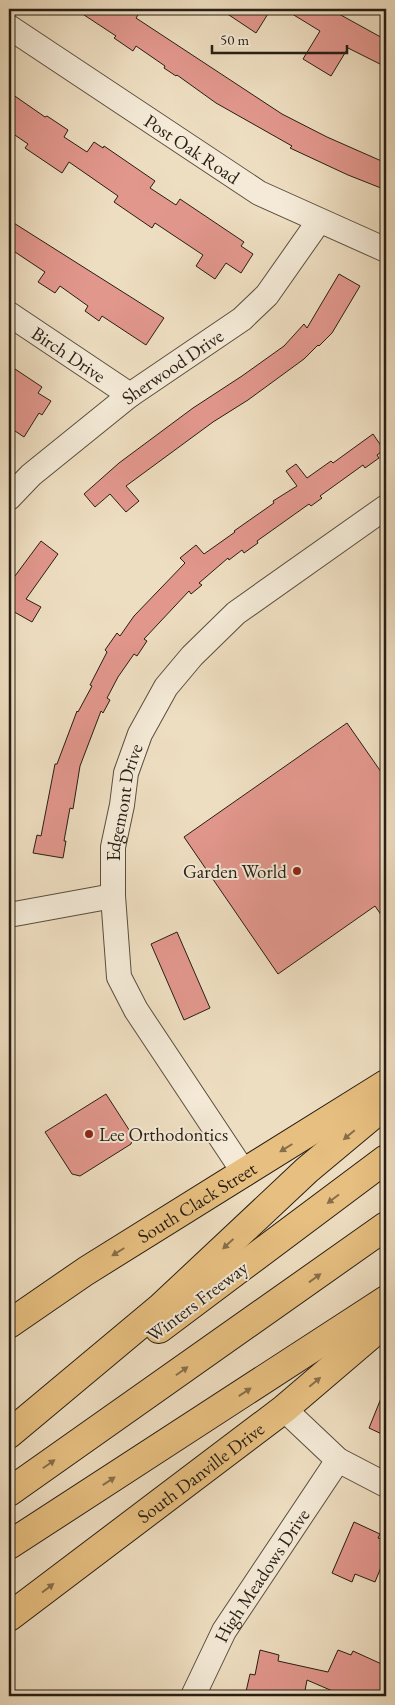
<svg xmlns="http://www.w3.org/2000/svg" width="395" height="1705" font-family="'EB Garamond',serif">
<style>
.building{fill:#e2978d;stroke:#271e14}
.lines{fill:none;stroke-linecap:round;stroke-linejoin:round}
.minor-casing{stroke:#594e3f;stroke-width:26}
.major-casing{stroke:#271e14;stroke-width:30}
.highway-casing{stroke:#271e14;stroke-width:30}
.minor{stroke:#f4ead7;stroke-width:24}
.major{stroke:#e7bf80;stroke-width:28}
.highway{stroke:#e7bf80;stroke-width:28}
.oneway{fill:#876e4a}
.poi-dot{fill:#8f2418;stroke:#f4ead7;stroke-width:2}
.labels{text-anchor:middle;stroke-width:4;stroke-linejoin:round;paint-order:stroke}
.street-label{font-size:19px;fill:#271e14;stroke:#f4ead7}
.poi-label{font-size:19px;fill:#271e14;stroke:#f4ead7;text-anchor:end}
</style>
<rect width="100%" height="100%" fill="#eedec1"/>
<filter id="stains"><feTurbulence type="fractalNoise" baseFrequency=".004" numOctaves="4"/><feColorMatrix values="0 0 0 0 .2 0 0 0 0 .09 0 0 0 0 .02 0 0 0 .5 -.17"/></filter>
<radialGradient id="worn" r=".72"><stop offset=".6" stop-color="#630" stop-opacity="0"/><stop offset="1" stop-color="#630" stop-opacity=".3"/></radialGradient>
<g class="building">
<path d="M 75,9 L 142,9 L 136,18 L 282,114 L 327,137 L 386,163 L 386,190 L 348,175 L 290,148 L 292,146 L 216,103 L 177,75 L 176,76 L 164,68 L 165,66 L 136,46 L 133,51 L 114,38 L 116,36 Z"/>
<path d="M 220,9 L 271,9 L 256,33 Z"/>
<path d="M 284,9 L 330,9 L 386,40 L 386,67 L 348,48 L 331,76 L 303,59 L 320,31 Z"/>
<path d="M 9,92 L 45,117 L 47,116 L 68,130 L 64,137 L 87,152 L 94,142 L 103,148 L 104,146 L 155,181 L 150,188 L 176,205 L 180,199 L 244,242 L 241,246 L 253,254 L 241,273 L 226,263 L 215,279 L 196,266 L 203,255 L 155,223 L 152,228 L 114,202 L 118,196 L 69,162 L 62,173 L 25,148 L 28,144 L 9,131 Z"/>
<path d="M 9,220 L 164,318 L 146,345 L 102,316 L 99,321 L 85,311 L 88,306 L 60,286 L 55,293 L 38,282 L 45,272 L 9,248 Z"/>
<path d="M 339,274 L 360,286 L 332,333 L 319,346 L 318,345 L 304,359 L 248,400 L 213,422 L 126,486 L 139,501 L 126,512 L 110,494 L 95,507 L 84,494 L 119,463 L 193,408 L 242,376 L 284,346 L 304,324 L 307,328 Z"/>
<path d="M 9,365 L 42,387 L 38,393 L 51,401 L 42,415 L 39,413 L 24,437 L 9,427 Z"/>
<path d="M 373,434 L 384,450 L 377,455 L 379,458 L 365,468 L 363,465 L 320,496 L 322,498 L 311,506 L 309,504 L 257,541 L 258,543 L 244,553 L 242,550 L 229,560 L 228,558 L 199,583 L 202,585 L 191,594 L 189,591 L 144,639 L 147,641 L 137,656 L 134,654 L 118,677 L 107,698 L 110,700 L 103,713 L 101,711 L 80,766 L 73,809 L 70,808 L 64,841 L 66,841 L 63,858 L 33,853 L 37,835 L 41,836 L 55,764 L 57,764 L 77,711 L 78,712 L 92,686 L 90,685 L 107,652 L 105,650 L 117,633 L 120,636 L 134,616 L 185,563 L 180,558 L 196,545 L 204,554 L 235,532 L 234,531 L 274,503 L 273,501 L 297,486 L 286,471 L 296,464 L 307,478 L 331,461 L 333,463 Z"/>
<path d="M 41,541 L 58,554 L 26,599 L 41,607 L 32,622 L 9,609 L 9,584 Z"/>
<path d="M 347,723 L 386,779 L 386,922 L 375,906 L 278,974 L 184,837 Z"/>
<path d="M 177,932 L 210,1008 L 184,1020 L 151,944 Z"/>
<path d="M 106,1094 L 133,1136 L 131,1144 L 80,1176 L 72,1174 L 45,1132 Z"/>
<path d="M 386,1386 L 386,1436 L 369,1428 Z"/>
<path d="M 354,1522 L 380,1534 L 378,1538 L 386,1541 L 386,1555 L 375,1582 L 355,1574 L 352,1582 L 332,1573 Z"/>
<path d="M 260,1650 L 279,1655 L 278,1661 L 328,1672 L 338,1650 L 351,1655 L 353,1651 L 386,1666 L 386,1683 L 380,1696 L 344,1696 L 307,1680 L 304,1696 L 245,1696 L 250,1674 L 255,1675 Z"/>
</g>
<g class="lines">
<g class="minor-casing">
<g id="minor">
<path id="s1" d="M 9,27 L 259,193 L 386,250"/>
<path id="s2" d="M 9,314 L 130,395"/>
<path id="s3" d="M 9,498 L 31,475 L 130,395 L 242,319 L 267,295 L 319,221"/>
<path d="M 9,915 L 113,896"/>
<path id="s4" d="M 245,1174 L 136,1010 L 119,977 L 113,896 L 113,847 L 122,805 L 126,773 L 140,734 L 166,687 L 192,656 L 236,613 L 386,507"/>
<path d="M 284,1409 L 338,1460 L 386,1485"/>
<path id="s5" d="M 193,1696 L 224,1631 L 338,1460"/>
</g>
</g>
<g class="major-casing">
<g id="major">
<path id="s6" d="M 9,1324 L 86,1271 L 386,1084"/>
<path id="s7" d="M 9,1617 L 284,1409 L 386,1322"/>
</g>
</g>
<g class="highway-casing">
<g id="highway">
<path d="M 159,1329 L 386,1159"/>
<path d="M 9,1434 L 161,1307 L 307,1170 L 386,1104"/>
<path d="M 9,1492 L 386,1226"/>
<path d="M 9,1545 L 386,1300"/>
</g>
</g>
<use href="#minor" class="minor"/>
<use href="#major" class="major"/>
<use href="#highway" class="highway"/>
</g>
<defs><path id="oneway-solid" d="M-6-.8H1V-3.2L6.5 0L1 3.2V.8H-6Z" transform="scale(1.25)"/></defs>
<g class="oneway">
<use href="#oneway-solid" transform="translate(349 1135) rotate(140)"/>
<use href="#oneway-solid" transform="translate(286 1148) rotate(148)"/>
<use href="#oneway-solid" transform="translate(333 1199) rotate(143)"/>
<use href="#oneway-solid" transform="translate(228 1244) rotate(137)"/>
<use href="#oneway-solid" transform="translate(118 1252) rotate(148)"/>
<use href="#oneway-solid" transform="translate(315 1278) rotate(-36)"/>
<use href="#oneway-solid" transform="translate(182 1371) rotate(-35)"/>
<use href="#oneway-solid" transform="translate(315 1382) rotate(-40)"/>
<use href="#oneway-solid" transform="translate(245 1392) rotate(-33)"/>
<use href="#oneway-solid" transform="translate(49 1464) rotate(-35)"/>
<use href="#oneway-solid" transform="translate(109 1481) rotate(-33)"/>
<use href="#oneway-solid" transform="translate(48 1588) rotate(-37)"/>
</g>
<g class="poi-dot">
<circle cx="297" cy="871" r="5"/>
<circle cx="89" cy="1134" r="5"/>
</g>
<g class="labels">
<g class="street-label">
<text dy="7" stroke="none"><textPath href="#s1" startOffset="220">Post Oak Road</textPath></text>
<text dy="7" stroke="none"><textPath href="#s2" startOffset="72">Birch Drive</textPath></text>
<text dy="7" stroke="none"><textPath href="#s3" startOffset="210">Sherwood Drive</textPath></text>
<text dy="7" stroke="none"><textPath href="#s4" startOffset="410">Edgemont Drive</textPath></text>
<text dy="7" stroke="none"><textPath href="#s6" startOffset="224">South Clack Street</textPath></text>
<text transform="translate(197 1301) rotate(-37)" y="7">Winters Freeway</text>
<text dy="7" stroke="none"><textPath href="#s7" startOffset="240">South Danville Drive</textPath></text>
<text dy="7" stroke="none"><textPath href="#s5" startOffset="139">High Meadows Drive</textPath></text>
</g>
<g class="poi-label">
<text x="287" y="878">Garden World</text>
<text x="99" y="1141" text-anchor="start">Lee Orthodontics</text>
</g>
</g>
<rect width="395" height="1705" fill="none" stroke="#eedec1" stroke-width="30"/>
<rect x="10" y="10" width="375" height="1685" fill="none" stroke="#271e14" stroke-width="2.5"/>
<rect x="15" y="15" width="365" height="1675" fill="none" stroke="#271e14"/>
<path d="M212 45v8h135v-8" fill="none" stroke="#271e14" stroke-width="2.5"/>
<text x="220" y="45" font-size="15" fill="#271e14" stroke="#f4ead7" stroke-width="4" paint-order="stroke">50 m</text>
<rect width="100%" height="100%" filter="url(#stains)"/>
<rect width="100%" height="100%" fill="url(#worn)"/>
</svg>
